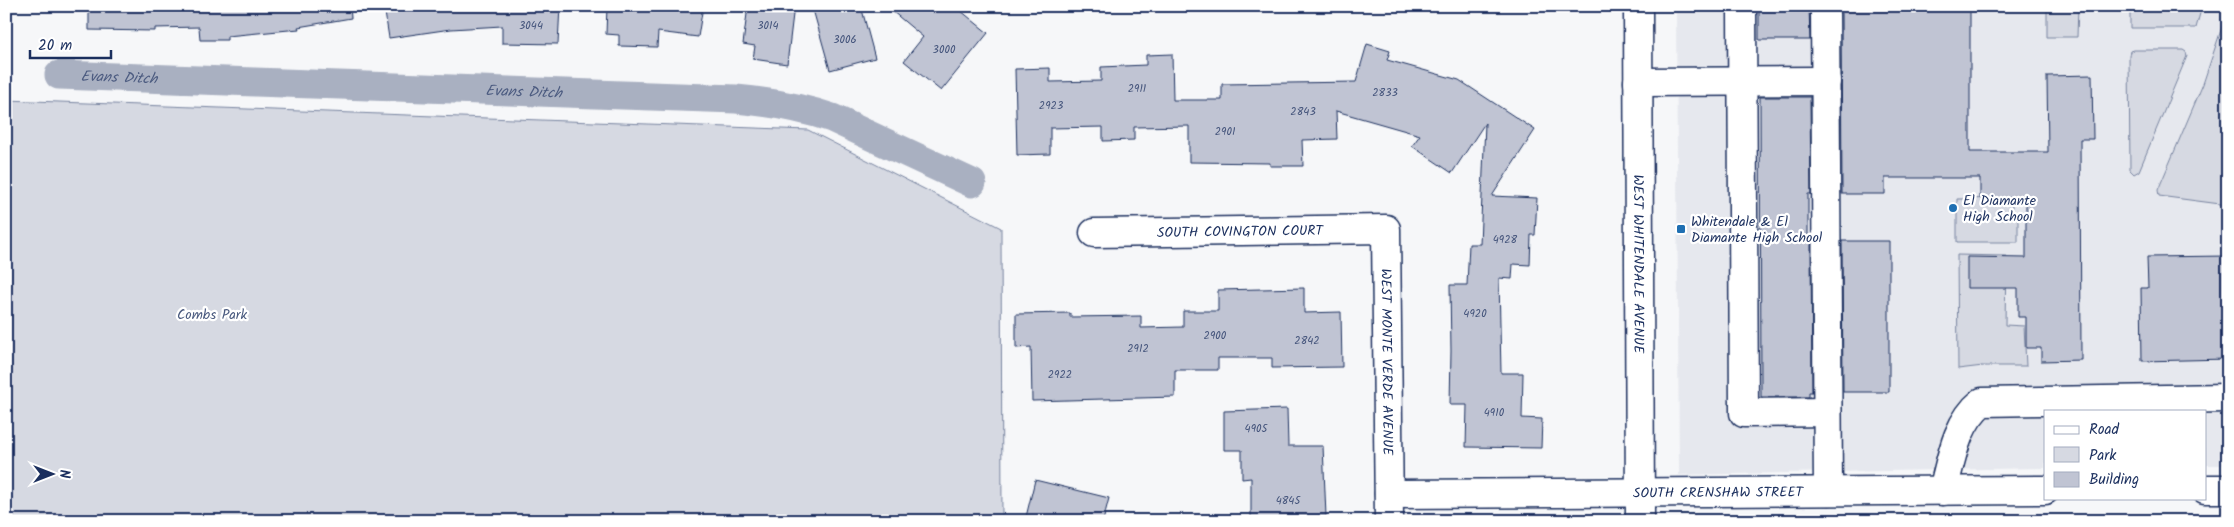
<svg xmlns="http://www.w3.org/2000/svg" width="2234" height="527" font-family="Kalam,sans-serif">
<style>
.built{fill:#e6e8ee}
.green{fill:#d6d9e2;stroke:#7884a0}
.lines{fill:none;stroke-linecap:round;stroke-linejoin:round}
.canal{stroke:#a9b0c1;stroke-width:29}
.building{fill:#c0c4d3;stroke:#1b2f5e}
.minor-casing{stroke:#1b2f5e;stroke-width:31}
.minor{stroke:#fff;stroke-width:28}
.poi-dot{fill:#1f6fb2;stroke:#fff;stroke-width:2}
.labels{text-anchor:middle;stroke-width:4.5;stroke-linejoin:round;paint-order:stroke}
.number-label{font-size:11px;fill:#44547b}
.poi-label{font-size:14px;fill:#1b2f5e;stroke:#fff;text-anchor:start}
.street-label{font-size:14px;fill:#1b2f5e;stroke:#fff}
.park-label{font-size:14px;fill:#4a5a7f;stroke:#fff}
.water-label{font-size:15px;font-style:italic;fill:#4d5c81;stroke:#fff}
</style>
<rect width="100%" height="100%" fill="#f6f7f9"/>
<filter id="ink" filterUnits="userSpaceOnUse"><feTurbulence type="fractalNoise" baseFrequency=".02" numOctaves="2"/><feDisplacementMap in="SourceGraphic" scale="10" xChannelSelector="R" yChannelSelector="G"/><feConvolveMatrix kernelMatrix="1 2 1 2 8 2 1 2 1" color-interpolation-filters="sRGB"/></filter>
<g filter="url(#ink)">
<path class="built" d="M 1676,6 L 2228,6 L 2228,465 L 2205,465 L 2205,411 L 2045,411 L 2045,468 L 1679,475 Z"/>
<g class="green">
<path d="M 2047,6 L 2078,6 L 2077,37 L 2047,37 Z"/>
<path d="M 2130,6 L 2202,6 L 2196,28 L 2130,28 Z"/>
<path d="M 2228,9 L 2228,205 L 2159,196 L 2158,190 L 2203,84 Z"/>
<path d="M 2133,50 L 2183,50 L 2186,52 L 2187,56 L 2139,171 L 2134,174 L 2130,170 L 2129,55 L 2130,51 Z"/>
<path d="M 6,100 L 808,130 L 1001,228 L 1002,521 L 6,521 Z"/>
<path d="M 2012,198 L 2012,218 L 2018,218 L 2018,242 L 1957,242 L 1957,199 Z"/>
<path d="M 1957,255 L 2006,256 L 2005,325 L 2024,326 L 2026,366 L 1983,366 L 1958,369 Z"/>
</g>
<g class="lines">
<path class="canal" id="s1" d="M 59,75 L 736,99 C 770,102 800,107 832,118 L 972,183"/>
</g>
<g class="building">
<path d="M 89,6 L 350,6 L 351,18 L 298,27 L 299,29 L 227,36 L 227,40 L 200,40 L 199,27 L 155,28 L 155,31 L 89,30 Z"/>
<path d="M 384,6 L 560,6 L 558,44 L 502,43 L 502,26 L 451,29 L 389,38 Z"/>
<path d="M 607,6 L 703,6 L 698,37 L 658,32 L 657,47 L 619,46 L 619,35 L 606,34 Z"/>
<path d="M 748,6 L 794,6 L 787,64 L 753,59 L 755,46 L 743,44 Z"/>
<path d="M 812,6 L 861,6 L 875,58 L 830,70 Z"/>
<path d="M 886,6 L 955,6 L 988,33 L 941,91 L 904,61 L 923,37 Z"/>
<path d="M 1759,6 L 1809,6 L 1810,40 L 1759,40 Z"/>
<path d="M 1841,6 L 1970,6 L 1970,152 L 2048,152 L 2047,76 L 2092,75 L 2093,139 L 2080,139 L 2081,360 L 2041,361 L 2041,348 L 2026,348 L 2026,317 L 2018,317 L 2018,288 L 1967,288 L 1967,257 L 2026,258 L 2026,198 L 1980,198 L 1980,178 L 1885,178 L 1885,194 L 1842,194 Z"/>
<path d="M 1367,44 L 1390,51 L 1387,60 L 1459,80 L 1535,130 L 1492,196 L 1537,198 L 1535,235 L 1531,235 L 1530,265 L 1513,264 L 1512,279 L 1499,278 L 1501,373 L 1523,373 L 1522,418 L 1542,419 L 1541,448 L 1466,447 L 1467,405 L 1450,405 L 1451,351 L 1450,285 L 1467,285 L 1469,244 L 1480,244 L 1485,123 L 1452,173 L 1412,146 L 1420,135 L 1336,111 L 1337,139 L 1302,140 L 1303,166 L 1270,166 L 1270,163 L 1189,162 L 1189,126 L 1134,127 L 1134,140 L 1103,141 L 1103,127 L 1050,128 L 1050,154 L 1017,155 L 1015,69 L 1050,68 L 1050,82 L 1101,81 L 1101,67 L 1146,65 L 1146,55 L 1172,54 L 1173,100 L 1222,100 L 1222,84 L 1356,82 Z"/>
<path d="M 1760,97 L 1810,97 L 1811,194 L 1808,194 L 1808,241 L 1811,241 L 1812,392 L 1809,392 L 1809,397 L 1761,397 Z"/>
<path d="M 1842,241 L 1889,241 L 1889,392 L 1843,392 Z"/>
<path d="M 2228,256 L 2228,359 L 2142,361 L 2141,288 L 2148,288 L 2147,257 Z"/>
<path d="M 1304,288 L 1304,313 L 1341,312 L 1342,367 L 1272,368 L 1272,358 L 1218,358 L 1218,370 L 1175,370 L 1175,397 L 1032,401 L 1031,347 L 1016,348 L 1016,314 L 1070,313 L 1070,317 L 1141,316 L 1141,328 L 1183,327 L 1183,311 L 1218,311 L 1218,290 Z"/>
<path d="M 1287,409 L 1288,446 L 1323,446 L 1326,516 L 1297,516 L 1297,521 L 1251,521 L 1251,478 L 1242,479 L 1242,450 L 1224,450 L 1224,411 Z"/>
<path d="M 1035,480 L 1109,498 L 1103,521 L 1025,521 Z"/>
</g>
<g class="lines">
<g class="minor-casing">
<g id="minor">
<path id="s2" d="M 1638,6 L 1640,521"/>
<path d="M 1742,6 L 1744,413 L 1827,412"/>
<path d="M 1825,6 L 1828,491"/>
<path d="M 1638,82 L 1826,81"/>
<path id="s3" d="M 1094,233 L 1386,229 L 1389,521"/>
<path d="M 2205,489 L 2228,489"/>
<path d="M 1943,491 C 1951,460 1956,423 1982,402 L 2228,398"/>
<path id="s4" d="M 1389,494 L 2045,490"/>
</g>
</g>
<use href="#minor" class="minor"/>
</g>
</g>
<g class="poi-dot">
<circle cx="1953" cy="208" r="5"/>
<rect x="1676" y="224" width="10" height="10" rx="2.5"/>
</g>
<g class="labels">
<g class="number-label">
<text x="531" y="29">3044</text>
<text x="768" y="29">3014</text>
<text x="845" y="43">3006</text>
<text x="944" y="53">3000</text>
<text x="1137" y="92">2911</text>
<text x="1385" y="96">2833</text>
<text x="1051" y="109">2923</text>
<text x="1303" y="115">2843</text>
<text x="1225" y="135">2901</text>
<text x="1505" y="243">4928</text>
<text x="1475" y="317">4920</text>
<text x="1215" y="339">2900</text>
<text x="1307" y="344">2842</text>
<text x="1138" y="352">2912</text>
<text x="1060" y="378">2922</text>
<text x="1494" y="416">4910</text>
<text x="1256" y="432">4905</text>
<text x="1288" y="504">4845</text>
</g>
<g class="poi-label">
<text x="1963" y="205">El Diamante<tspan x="1963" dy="16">High School</tspan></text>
<text x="1691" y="226">Whitendale &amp; El<tspan x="1691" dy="16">Diamante High School</tspan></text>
</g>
<g class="street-label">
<text dy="5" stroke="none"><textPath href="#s3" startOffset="146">SOUTH COVINGTON COURT</textPath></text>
<text dy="5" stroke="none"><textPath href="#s2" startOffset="258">WEST WHITENDALE AVENUE</textPath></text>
<text dy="5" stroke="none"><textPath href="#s3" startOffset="425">WEST MONTE VERDE AVENUE</textPath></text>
<text dy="5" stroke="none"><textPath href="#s4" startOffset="329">SOUTH CRENSHAW STREET</textPath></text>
</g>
<g class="park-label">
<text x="212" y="319">Combs Park</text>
</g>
<g class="water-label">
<text dy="5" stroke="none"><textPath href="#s1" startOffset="60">Evans Ditch</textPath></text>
<text dy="5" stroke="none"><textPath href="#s1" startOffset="465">Evans Ditch</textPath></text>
</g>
</g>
<rect width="2234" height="527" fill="none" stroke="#fff" stroke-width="25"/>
<rect x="12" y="12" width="2209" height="502" fill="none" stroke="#1b2f5e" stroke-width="2" filter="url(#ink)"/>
<rect x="2044" y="410" width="162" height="90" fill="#ffffff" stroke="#a4acbf"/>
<rect x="2054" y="426" width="25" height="8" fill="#ffffff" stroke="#a4acbf"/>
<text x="2089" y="434" font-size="15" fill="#1b2f5e">Road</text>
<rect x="2054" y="447" width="25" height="15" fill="#d6d9e2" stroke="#a4acbf"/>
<text x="2089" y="460" font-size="15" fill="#1b2f5e">Park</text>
<rect x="2054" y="472" width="25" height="15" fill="#c0c4d3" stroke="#a4acbf"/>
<text x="2089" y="484" font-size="15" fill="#1b2f5e">Building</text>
<g transform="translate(52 474) rotate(90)" stroke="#ffffff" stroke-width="4" paint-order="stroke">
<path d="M0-4L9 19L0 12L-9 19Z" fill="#1b2f5e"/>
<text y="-8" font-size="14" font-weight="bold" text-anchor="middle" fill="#1b2f5e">N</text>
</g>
<path d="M30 50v8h81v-8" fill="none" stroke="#1b2f5e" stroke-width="2.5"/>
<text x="38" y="50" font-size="15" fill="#1b2f5e" stroke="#ffffff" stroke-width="4" paint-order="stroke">20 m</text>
</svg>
